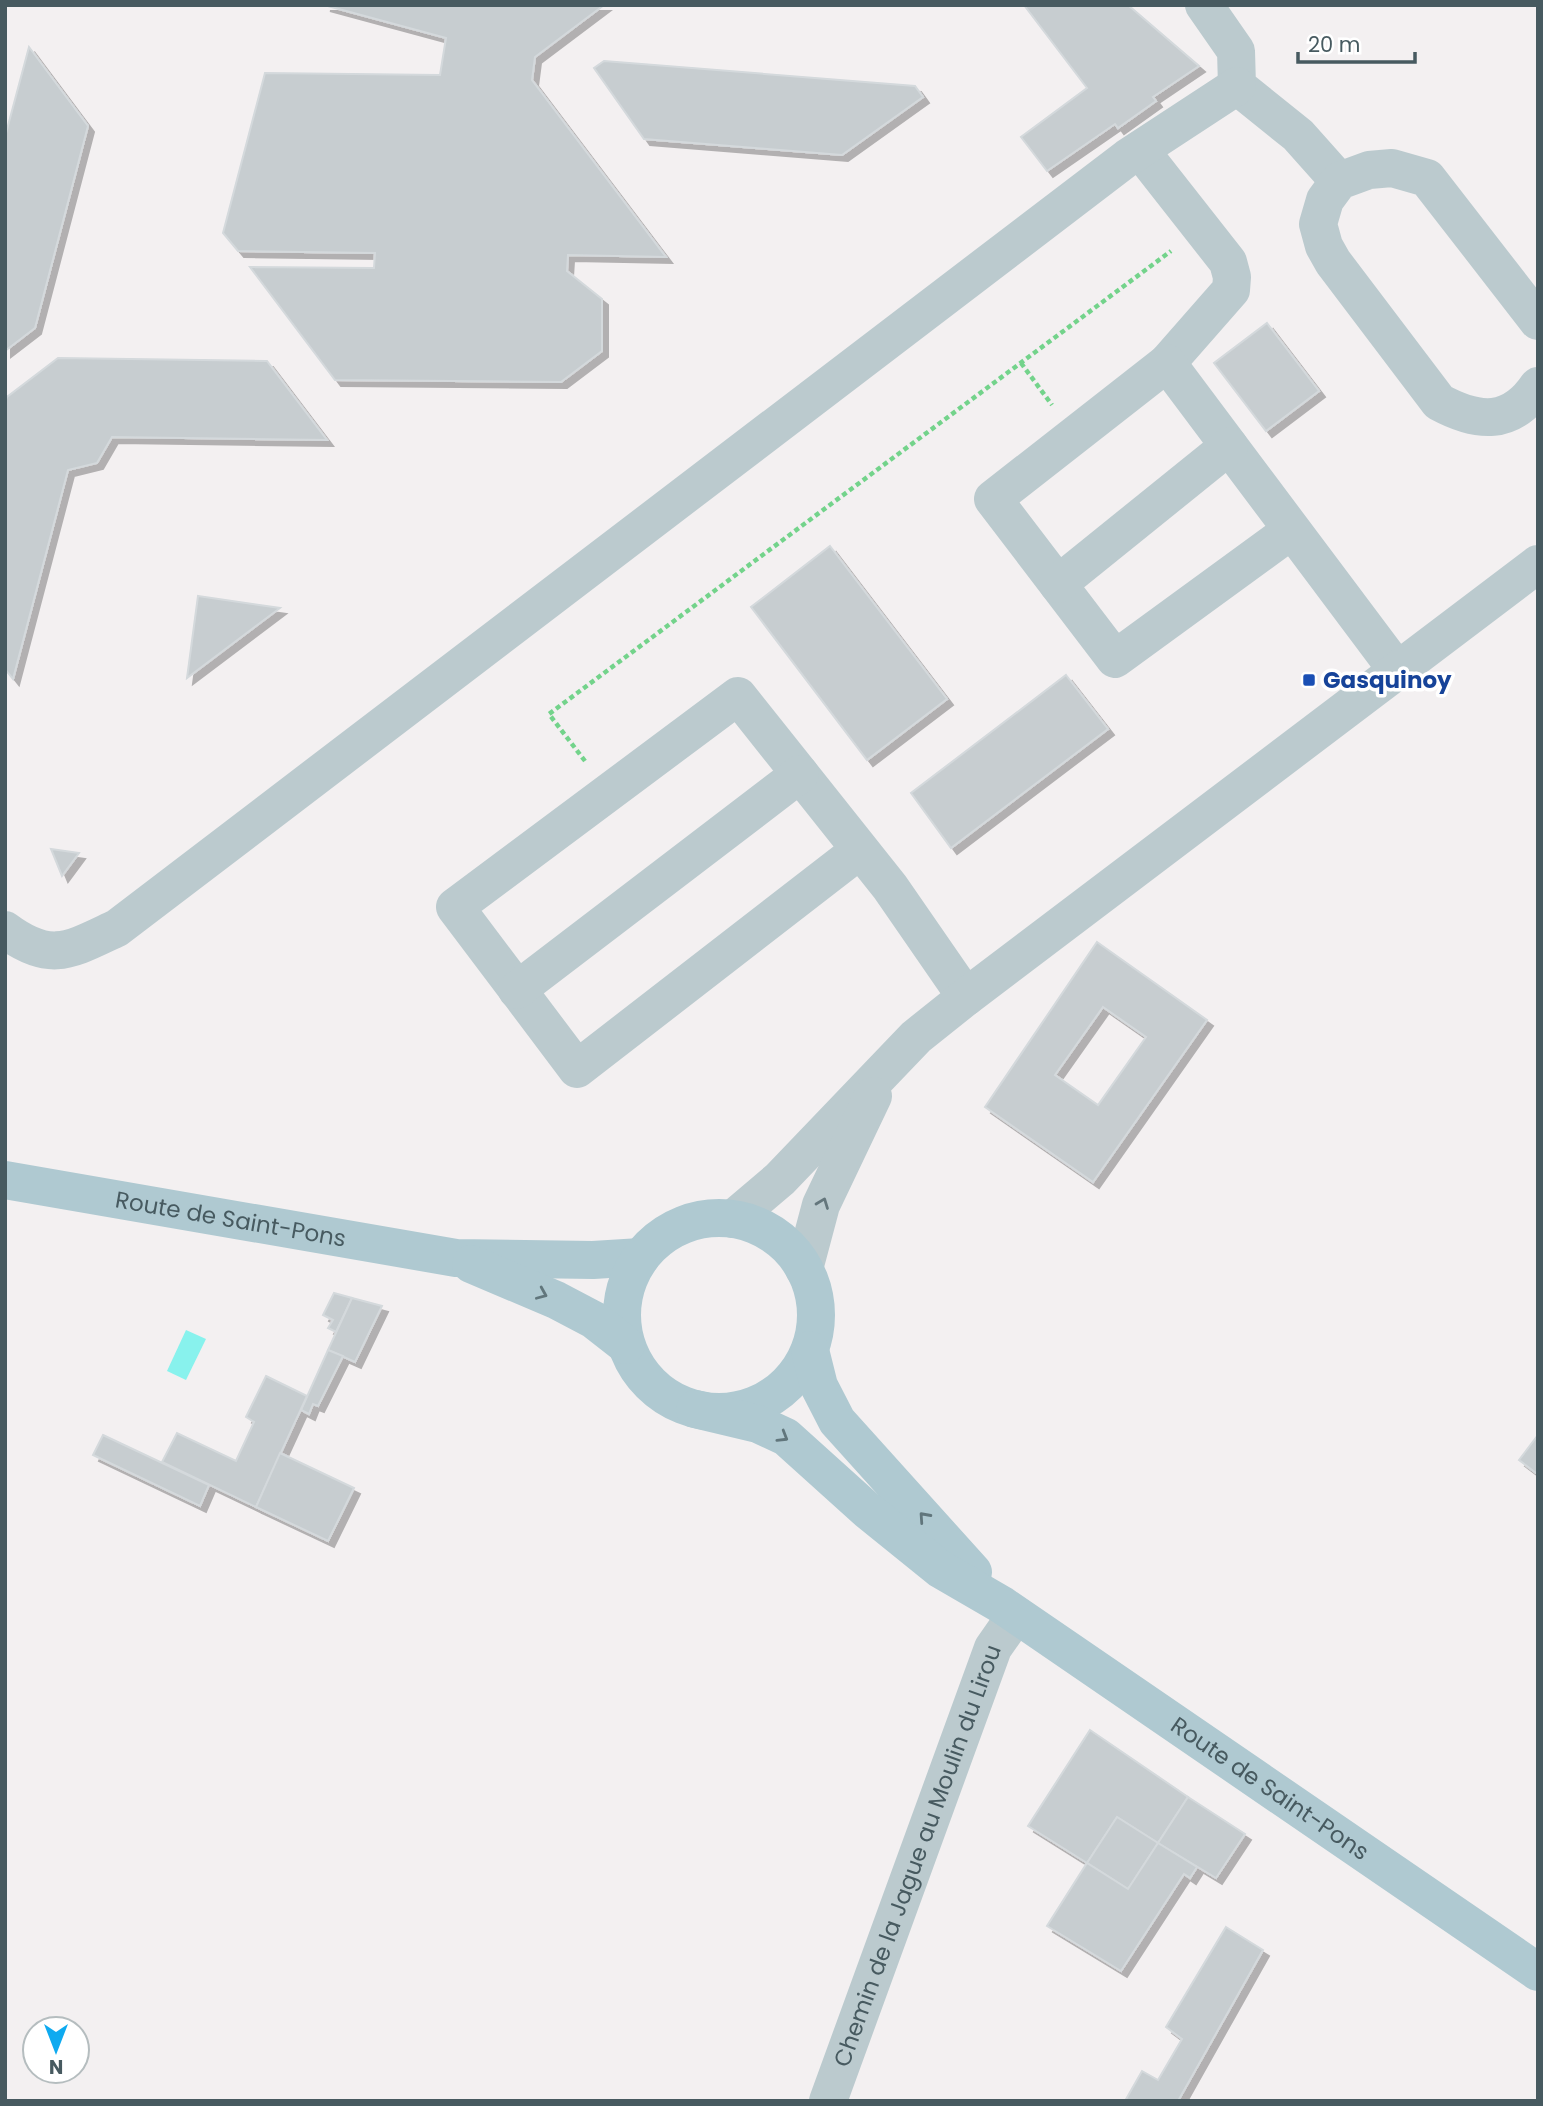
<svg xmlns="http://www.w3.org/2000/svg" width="1543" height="2106" font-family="Poppins,sans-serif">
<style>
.water{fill:#88f2ed}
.building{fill:#c7cdd0;stroke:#d4d9dc;stroke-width:2;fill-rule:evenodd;filter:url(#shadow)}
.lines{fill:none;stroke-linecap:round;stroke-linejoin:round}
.path{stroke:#73d38b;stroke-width:4.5;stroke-dasharray:5 3.5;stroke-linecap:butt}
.minor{stroke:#bbcace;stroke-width:38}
.major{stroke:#afc9d1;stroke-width:38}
.oneway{stroke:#64767c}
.oneway2{stroke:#61767c}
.transit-dot{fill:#1a4fb4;stroke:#fff;stroke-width:2.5}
.labels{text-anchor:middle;stroke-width:7;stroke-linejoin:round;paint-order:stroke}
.transit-label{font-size:23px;font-weight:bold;fill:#164399;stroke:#fff;text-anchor:start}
.street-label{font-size:23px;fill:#475a60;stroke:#fff}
</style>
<defs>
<filter id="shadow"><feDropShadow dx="6" dy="6" stdDeviation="0" flood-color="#0004"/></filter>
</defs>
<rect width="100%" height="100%" fill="#f3f0f1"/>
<path class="water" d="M 186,1330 L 206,1339 L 186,1380 L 167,1371 Z"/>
<g class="building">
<path d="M 324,5 L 604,5 L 535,57 L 532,80 L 666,257 L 568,255 L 567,271 L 602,299 L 602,351 L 561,382 L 335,380 L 250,267 L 374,268 L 375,253 L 238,251 L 223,233 L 265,73 L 440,75 L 446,38 Z"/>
<path d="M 1024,5 L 1128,5 L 1199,66 L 1153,97 L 1156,101 L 1118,128 L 1115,124 L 1047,171 L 1021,137 L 1087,88 Z"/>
<path d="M 29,47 L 88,126 L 35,328 L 5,351 L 5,137 Z"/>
<path d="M 604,61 L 915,86 L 923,97 L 842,155 L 644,139 L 594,68 Z"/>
<path d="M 1267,323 L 1319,391 L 1266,431 L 1214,363 Z"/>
<path d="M 58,358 L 267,361 L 327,440 L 112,437 L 97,463 L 68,470 L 13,679 L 5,669 L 5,402 L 7,397 Z"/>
<path d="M 830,546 L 947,699 L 867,760 L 751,607 Z"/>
<path d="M 198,596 L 280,608 L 187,678 Z"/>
<path d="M 1066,675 L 1108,729 L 951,848 L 911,793 Z"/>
<path d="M 51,849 L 79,853 L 62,876 Z"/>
<path d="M 1097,942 L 1207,1020 L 1093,1182 L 985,1107 ZM 1103,1007 L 1146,1037 L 1098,1105 L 1055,1075 Z"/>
<path d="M 334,1293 L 352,1298 L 336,1332 L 328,1328 L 333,1320 L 323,1315 Z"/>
<path d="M 352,1298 L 382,1306 L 355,1362 L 328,1350 Z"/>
<path d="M 328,1350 L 343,1356 L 318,1406 L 313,1404 L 309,1414 L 301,1410 Z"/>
<path d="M 266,1376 L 307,1396 L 256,1507 L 162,1462 L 177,1433 L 236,1461 L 254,1422 L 246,1417 Z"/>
<path d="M 103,1435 L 209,1485 L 200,1506 L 93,1455 Z"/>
<path d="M 1538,1435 L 1538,1471 L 1536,1473 L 1519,1460 Z"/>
<path d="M 280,1453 L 354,1488 L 328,1541 L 256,1507 Z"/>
<path d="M 1090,1730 L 1188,1797 L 1158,1843 L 1117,1817 L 1087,1863 L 1028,1826 Z"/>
<path d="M 1188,1797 L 1245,1834 L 1216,1878 L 1158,1843 Z"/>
<path d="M 1117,1817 L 1158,1843 L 1128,1889 L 1087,1863 Z"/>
<path d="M 1158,1843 L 1197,1867 L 1190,1878 L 1184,1874 L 1121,1971 L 1047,1926 L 1087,1863 L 1128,1889 Z"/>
<path d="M 1226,1927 L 1263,1950 L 1178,2101 L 1125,2101 L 1142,2071 L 1158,2080 L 1182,2039 L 1166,2027 Z"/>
</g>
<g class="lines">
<g class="path">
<path d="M 1021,363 L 1052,405"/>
<path d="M 585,761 L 549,714 L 1171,251"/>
</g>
<g class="minor">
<path d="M 1204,5 L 1236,51 L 1237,86 L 1298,135 L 1339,181"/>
<path d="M 1140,150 L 1228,262 L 1232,277 L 1231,290 L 1167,363"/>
<path d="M 1538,321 L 1427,178 L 1392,168 L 1369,170 L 1339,181 L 1325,200 L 1318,224 L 1324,246 L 1333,262 L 1439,402 C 1478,423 1511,426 1538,386"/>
<path d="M 1292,530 L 1115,659 L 993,499 L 1167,363 L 1397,670"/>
<path d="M 1058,584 L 1229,446"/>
<path d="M 860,850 L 577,1069 L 455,907 L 738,696 L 890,887 L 966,997"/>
<path d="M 5,930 C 51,964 70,950 117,928 L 1127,158 L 1237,86"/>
<path d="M 517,990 L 800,774"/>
<path d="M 733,1219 L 780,1179 L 916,1037 L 966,997 L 1538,564"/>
<path d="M 804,1269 L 821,1205 L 873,1096"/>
<path id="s1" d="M 828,2101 L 993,1648 L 1016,1615"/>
</g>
<g class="major">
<path id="s2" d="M 5,1180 L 456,1258 L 593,1260 L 641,1257"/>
<circle cx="719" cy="1315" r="97"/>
<path d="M 471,1264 L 556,1300 L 594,1320 L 626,1345"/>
<path d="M 810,1350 L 819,1386 L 837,1421 L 973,1572"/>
<path id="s3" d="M 695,1409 L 758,1424 L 786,1437 L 867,1510 L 940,1569 L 1002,1605 L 1538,1972"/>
</g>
</g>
<defs><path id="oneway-chevron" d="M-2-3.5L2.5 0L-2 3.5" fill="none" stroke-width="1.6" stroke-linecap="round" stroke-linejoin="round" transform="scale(1.75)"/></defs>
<use class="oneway" href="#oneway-chevron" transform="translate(823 1203) rotate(-69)"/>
<g class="oneway2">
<use href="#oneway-chevron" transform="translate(542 1294) rotate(23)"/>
<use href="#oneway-chevron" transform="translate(783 1437) rotate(31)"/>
<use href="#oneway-chevron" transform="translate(924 1517) rotate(-132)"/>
</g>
<rect class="transit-dot" x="1302" y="673" width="14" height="14" rx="3.5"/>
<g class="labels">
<g class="transit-label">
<text x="1323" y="688">Gasquinoy</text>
</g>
<g class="street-label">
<text dy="8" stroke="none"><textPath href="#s2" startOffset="229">Route de Saint-Pons</textPath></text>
<text dy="8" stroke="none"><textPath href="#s3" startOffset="695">Route de Saint-Pons</textPath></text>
<text dy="8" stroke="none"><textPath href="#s1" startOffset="261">Chemin de la Jague au Moulin du Lirou</textPath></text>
</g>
</g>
<rect width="1543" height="2106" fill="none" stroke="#475a60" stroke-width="14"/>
<g transform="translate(56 2050) rotate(180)"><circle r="33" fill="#ffffff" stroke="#b5bdbf" stroke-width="2"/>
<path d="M0-5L12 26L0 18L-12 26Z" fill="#0eaaf0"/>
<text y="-10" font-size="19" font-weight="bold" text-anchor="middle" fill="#475a60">N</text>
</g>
<path d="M1298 52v10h117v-10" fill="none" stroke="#475a60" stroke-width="3.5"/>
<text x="1308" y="52" font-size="21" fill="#475a60" stroke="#ffffff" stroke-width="5" paint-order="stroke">20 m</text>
</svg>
